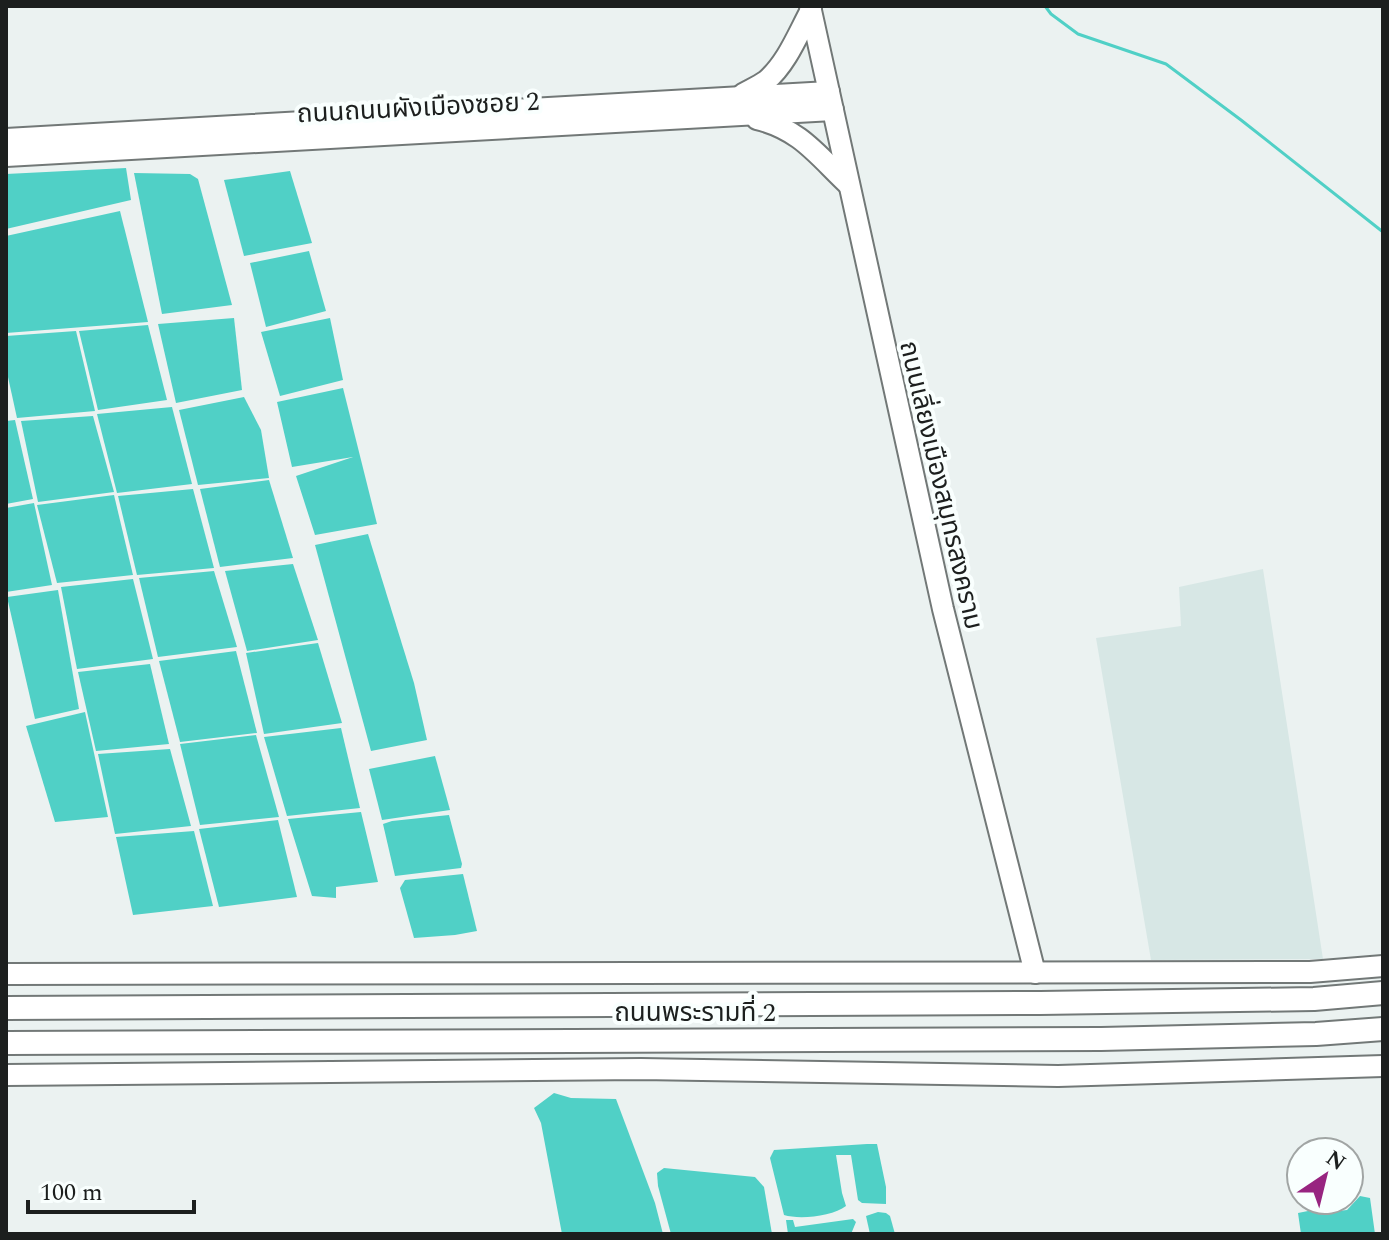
<svg xmlns="http://www.w3.org/2000/svg" width="1389" height="1240" font-family="Spectral,'Noto Sans Thai',serif">
<style>
.built{fill:#d7e7e5}
.water{fill:#50d0c6}
.lines{fill:none;stroke-linecap:round;stroke-linejoin:round}
.stream{stroke:#50d0c6;stroke-width:3}
.major-casing{stroke:#727877;stroke-width:24}
.highway-casing{stroke:#727877;stroke-width:26}
.major{stroke:#fff;stroke-width:20}
.highway{stroke:#fff;stroke-width:22}
.labels{text-anchor:middle;stroke-width:8;stroke-linejoin:round;paint-order:stroke}
.street-label{font-size:26px;fill:#1c1f1e;stroke:#f9fffe}
</style>
<rect width="100%" height="100%" fill="#ebf2f1"/>
<path class="built" d="M 1263,569 L 1323,959 L 1151,960 L 1096,638 L 1181,626 L 1179,587 Z"/>
<g class="water">
<path d="M 126,168 L 131,200 L 6,229 L 6,174 Z"/>
<path d="M 290,171 L 312,243 L 244,256 L 224,180 Z"/>
<path d="M 134,173 L 190,174 L 198,179 L 232,305 L 162,314 Z"/>
<path d="M 120,211 L 148,322 L 6,333 L 6,236 Z"/>
<path d="M 309,251 L 326,311 L 266,327 L 250,263 Z"/>
<path d="M 234,318 L 242,390 L 176,403 L 158,324 Z"/>
<path d="M 330,318 L 343,380 L 280,396 L 261,332 Z"/>
<path d="M 148,325 L 167,400 L 98,410 L 79,331 Z"/>
<path d="M 76,331 L 95,411 L 17,418 L 6,368 L 6,336 Z"/>
<path d="M 343,388 L 377,524 L 315,535 L 296,476 L 353,457 L 292,467 L 277,402 Z"/>
<path d="M 244,397 L 261,430 L 269,478 L 198,485 L 179,410 Z"/>
<path d="M 172,407 L 192,484 L 117,493 L 97,414 Z"/>
<path d="M 93,416 L 114,492 L 38,502 L 21,421 Z"/>
<path d="M 15,420 L 33,499 L 6,504 L 6,421 Z"/>
<path d="M 269,480 L 293,558 L 220,567 L 200,489 Z"/>
<path d="M 193,489 L 214,568 L 137,575 L 118,496 Z"/>
<path d="M 114,495 L 133,575 L 57,583 L 37,505 Z"/>
<path d="M 34,503 L 52,585 L 6,592 L 6,508 Z"/>
<path d="M 368,534 L 414,683 L 427,740 L 371,751 L 315,545 Z"/>
<path d="M 293,564 L 318,640 L 247,651 L 225,571 Z"/>
<path d="M 214,571 L 237,647 L 158,657 L 139,578 Z"/>
<path d="M 133,579 L 153,659 L 77,669 L 61,587 Z"/>
<path d="M 58,590 L 79,709 L 35,719 L 7,597 Z"/>
<path d="M 318,643 L 342,723 L 264,734 L 246,653 Z"/>
<path d="M 236,651 L 257,733 L 180,742 L 159,661 Z"/>
<path d="M 150,664 L 169,744 L 96,751 L 78,672 Z"/>
<path d="M 85,712 L 108,817 L 55,822 L 26,726 Z"/>
<path d="M 341,728 L 360,808 L 287,816 L 264,737 Z"/>
<path d="M 256,735 L 279,817 L 200,825 L 180,744 Z"/>
<path d="M 170,749 L 191,826 L 115,834 L 98,754 Z"/>
<path d="M 435,756 L 450,810 L 382,820 L 369,769 Z"/>
<path d="M 361,812 L 378,882 L 336,887 L 336,898 L 312,896 L 288,819 Z"/>
<path d="M 449,815 L 462,864 L 461,868 L 395,876 L 383,824 L 392,821 Z"/>
<path d="M 278,820 L 297,897 L 219,907 L 199,829 Z"/>
<path d="M 194,831 L 213,906 L 133,915 L 116,837 Z"/>
<path d="M 463,874 L 477,931 L 455,935 L 414,938 L 400,888 L 405,880 Z"/>
<path d="M 554,1093 L 571,1098 L 616,1099 L 655,1203 L 663,1234 L 562,1234 L 541,1123 L 534,1108 Z"/>
<path d="M 867,1144 L 877,1144 L 886,1187 L 886,1204 L 862,1203 L 858,1200 L 851,1155 L 836,1155 L 842,1193 L 846,1206 C 833,1216 800,1220 784,1215 L 770,1158 L 774,1150 Z"/>
<path d="M 664,1168 L 755,1177 L 764,1187 L 772,1234 L 671,1234 L 658,1186 L 657,1173 Z"/>
<path d="M 1360,1196 L 1370,1198 L 1375,1234 L 1301,1234 L 1298,1213 L 1313,1210 L 1328,1212 L 1347,1210 Z"/>
<path d="M 878,1212 L 886,1213 L 890,1216 L 895,1234 L 870,1234 L 866,1216 Z"/>
<path d="M 853,1219 L 856,1222 L 851,1234 L 788,1234 L 786,1220 L 793,1220 L 795,1227 Z"/>
</g>
<g class="lines">
<path class="stream" d="M 1045,6 L 1051,14 L 1078,34 L 1166,64 L 1241,120 L 1383,232"/>
<g class="major-casing">
<g id="major">
<path d="M 810,6 L 943,609 L 1035,973"/>
<path d="M 743,94 C 750,90 759,86 766,81 C 787,63 798,34 811,10"/>
<path d="M 757,119 C 801,130 817,155 849,185"/>
<path d="M 6,139 L 829,92"/>
<path d="M 6,156 L 833,110"/>
<path d="M 6,974 L 1310,972 L 1383,966"/>
<path d="M 6,1075 L 641,1069 L 1058,1076 L 1383,1066"/>
</g>
</g>
<g class="highway-casing">
<g id="highway">
<path d="M 6,1008 L 1040,1003 L 1314,999 L 1383,993"/>
<path d="M 6,1043 L 1101,1039 L 1316,1034 L 1383,1029"/>
</g>
</g>
<use href="#major" class="major"/>
<use href="#highway" class="highway"/>
</g>
<g class="labels">
<g class="street-label">
<text transform="translate(418 107) rotate(-3)" y="9">ถนนถนนผังเมืองซอย 2</text>
<text transform="translate(942 485) rotate(77)" y="9">ถนนเลี่ยงเมืองสมุทรสงคราม</text>
<text x="695" y="1021">ถนนพระรามที่ 2</text>
</g>
</g>
<rect width="1389" height="1240" fill="none" stroke="#1c1f1e" stroke-width="16"/>
<g transform="translate(1325 1176) rotate(35)"><circle r="38" fill="#f9fffe" stroke="#a1a5a4" stroke-width="2"/>
<path d="M0-6L14 30L0 20L-14 30Z" fill="#982480"/>
<text y="-12" font-size="22" font-weight="bold" text-anchor="middle" fill="#1c1f1e">N</text>
</g>
<path d="M28 1200v12h166v-12" fill="none" stroke="#1c1f1e" stroke-width="4"/>
<text x="40" y="1200" font-size="24" fill="#1c1f1e" stroke="#f9fffe" stroke-width="6" paint-order="stroke">100 m</text>
</svg>
